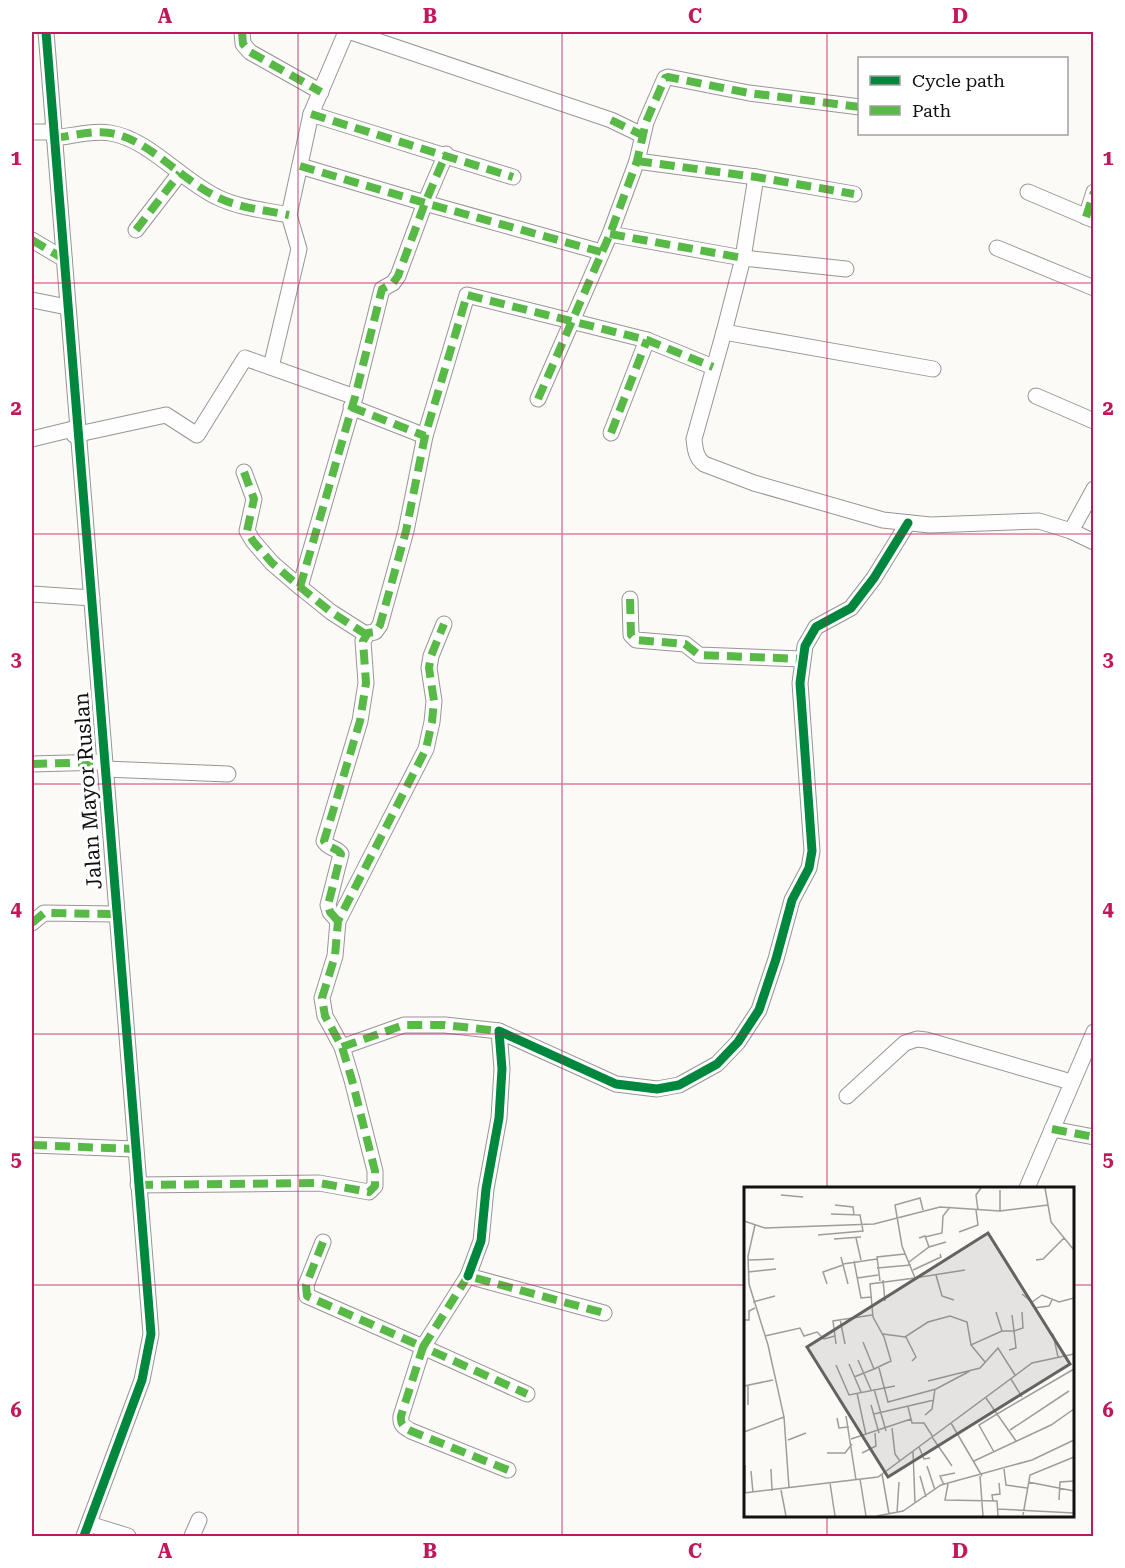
<svg xmlns="http://www.w3.org/2000/svg" width="1125" height="1568" font-family="'Roboto Serif',serif">
<style>
.lines{fill:none;stroke-linecap:round;stroke-linejoin:round}
.street-casing{stroke:#979695;stroke-width:17}
.street{stroke:#fffefe;stroke-width:15}
.quiet{stroke:#58b947;stroke-width:8;stroke-dasharray:15 8;stroke-linecap:butt}
.cycleway-casing{stroke:#fff;stroke-width:13}
.cycleway{stroke:#00873e;stroke-width:9}
.grid{fill:none;stroke:#c2185b;stroke-width:1.5;stroke-opacity:0.55}
.labels{text-anchor:middle;stroke-width:6;stroke-linejoin:round;paint-order:stroke}
.street-label{font-size:21px;fill:#111;stroke:#fff}
.inset-road{fill:none;stroke:#9e9d9b;stroke-width:1.5}
.view{fill:#636362;fill-opacity:0.15;stroke:#636362;stroke-width:3}
.inset-edge{fill:none;stroke:#111;stroke-width:3}
.neatline{fill:none;stroke:#c2185b;stroke-width:2}
.grid-label{font-size:20px;text-anchor:middle;font-weight:bold;fill:#c2185b}
</style>
<rect width="100%" height="100%" fill="#fcfaf7"/>
<g class="lines">
<g class="street-casing">
<g id="street">
<path d="M 46,32 L 151,1334 L 142,1380 L 84,1536"/>
<path d="M 242,32 L 243,44 L 250,52 L 321,92"/>
<path d="M 351,32 L 611,120 L 642,135"/>
<path d="M 311,114 L 513,177"/>
<path d="M 32,132 L 54,132"/>
<path d="M 54,138 C 72,136 93,130 110,133 C 149,139 181,180 217,197 C 239,208 264,210 289,215"/>
<path d="M 637,161 L 756,177 L 854,194"/>
<path d="M 300,166 L 425,203 L 601,252"/>
<path d="M 756,177 L 743,258 L 724,332 L 933,369"/>
<path d="M 1028,192 L 1094,220"/>
<path d="M 1086,217 L 1094,192"/>
<path d="M 136,230 L 180,173"/>
<path d="M 610,234 L 743,258 L 846,269"/>
<path d="M 32,240 L 64,259"/>
<path d="M 997,248 L 1094,288"/>
<path d="M 32,300 L 67,307"/>
<path d="M 724,332 L 694,439 C 695,449 696,458 704,464 L 754,483 L 883,520 L 930,525 L 1039,521 L 1071,531 L 1094,542"/>
<path d="M 271,367 L 299,249 L 289,215 L 311,114 L 346,32"/>
<path d="M 1036,396 L 1094,421"/>
<path d="M 538,399 L 610,234 L 637,161 L 646,122 L 665,78 L 668,77 L 749,93 L 860,107"/>
<path d="M 351,407 L 425,436"/>
<path d="M 611,433 L 647,340"/>
<path d="M 74,435 L 166,415 L 197,435 L 245,358 L 355,397"/>
<path d="M 32,439 L 77,428"/>
<path d="M 244,472 L 254,499 L 247,531 L 253,541 L 272,563 L 300,587 L 331,612 L 367,635"/>
<path d="M 1071,531 L 1094,489"/>
<path d="M 300,587 L 355,397 L 382,289 L 393,283 L 398,276 L 425,203 L 446,154"/>
<path d="M 32,594 L 92,598"/>
<path d="M 630,599 L 631,635 L 636,640 L 685,644 L 699,655 L 802,659"/>
<path d="M 32,764 L 104,762"/>
<path d="M 105,769 L 228,774"/>
<path d="M 338,921 L 330,912 L 328,905 L 341,854 C 337,847 328,849 324,841 L 360,721 L 366,683 L 363,641 L 368,633 L 375,632 L 380,625 L 406,531 L 425,436 L 467,295 L 647,340 L 713,367"/>
<path d="M 32,923 L 44,913 L 115,914"/>
<path d="M 342,1047 L 404,1025 L 445,1025 L 499,1031"/>
<path d="M 847,1096 L 905,1043 L 917,1039 L 926,1040 L 1071,1082"/>
<path d="M 1052,1129 L 1094,1137"/>
<path d="M 32,1145 L 134,1149"/>
<path d="M 138,1185 L 319,1183 L 369,1192 L 375,1186 L 375,1171 L 352,1080 L 342,1047 L 325,1016 L 322,998 L 335,956 L 338,921 L 426,749 L 432,722 L 434,701 L 429,668 L 431,656 L 444,624"/>
<path d="M 1027,1188 L 1094,1032"/>
<path d="M 323,1242 L 306,1285 L 307,1296 L 423,1347 L 468,1276 L 604,1313"/>
<path d="M 468,1276 L 481,1241 L 486,1189 L 499,1118 L 502,1069 L 499,1031 L 616,1084 L 657,1089 L 679,1085 L 717,1064 L 738,1042 L 759,1010 L 776,959 L 792,900 L 809,868 L 812,851 L 800,683 L 805,646 L 816,627 L 851,608 L 874,578 L 908,523"/>
<path d="M 508,1470 L 411,1431 C 404,1427 400,1425 401,1416 L 423,1347 L 527,1394"/>
<path d="M 89,1524 L 128,1536"/>
<path d="M 192,1536 L 199,1520"/>
</g>
</g>
<use href="#street" class="street"/>
<g class="quiet">
<path d="M 242,32 L 243,44 L 250,52 L 321,92"/>
<path d="M 311,114 L 513,177"/>
<path d="M 611,120 L 642,135"/>
<path d="M 54,138 C 72,136 93,130 110,133 C 149,139 181,180 217,197 C 239,208 264,210 289,215"/>
<path d="M 637,161 L 756,177 L 854,194"/>
<path d="M 300,166 L 425,203 L 601,252"/>
<path d="M 1086,217 L 1094,192"/>
<path d="M 136,230 L 180,173"/>
<path d="M 610,234 L 743,258"/>
<path d="M 32,240 L 64,259"/>
<path d="M 538,399 L 610,234 L 637,161 L 646,122 L 665,78 L 668,77 L 749,93 L 860,107"/>
<path d="M 351,407 L 425,436"/>
<path d="M 611,433 L 647,340"/>
<path d="M 244,472 L 254,499 L 247,531 L 253,541 L 272,563 L 300,587 L 331,612 L 367,635"/>
<path d="M 300,587 L 355,397 L 382,289 L 393,283 L 398,276 L 425,203 L 446,154"/>
<path d="M 630,599 L 631,635 L 636,640 L 685,644 L 699,655 L 802,659"/>
<path d="M 32,764 L 104,762"/>
<path d="M 338,921 L 330,912 L 328,905 L 341,854 C 337,847 328,849 324,841 L 360,721 L 366,683 L 363,641 L 368,633 L 375,632 L 380,625 L 406,531 L 425,436 L 467,295 L 647,340 L 713,367"/>
<path d="M 32,923 L 44,913 L 115,914"/>
<path d="M 342,1047 L 404,1025 L 445,1025 L 499,1031"/>
<path d="M 1052,1129 L 1094,1137"/>
<path d="M 32,1145 L 134,1149"/>
<path d="M 138,1185 L 319,1183 L 369,1192 L 375,1186 L 375,1171 L 352,1080 L 342,1047 L 325,1016 L 322,998 L 335,956 L 338,921 L 426,749 L 432,722 L 434,701 L 429,668 L 431,656 L 444,624"/>
<path d="M 323,1242 L 306,1285 L 307,1296 L 423,1347 L 468,1276 L 604,1313"/>
<path d="M 508,1470 L 411,1431 C 404,1427 400,1425 401,1416 L 423,1347 L 527,1394"/>
</g>
<g class="cycleway-casing">
<g id="cycleway">
<path d="M 46,32 L 151,1334 L 142,1380 L 84,1536"/>
<path d="M 468,1276 L 481,1241 L 486,1189 L 499,1118 L 502,1069 L 499,1031 L 616,1084 L 657,1089 L 679,1085 L 717,1064 L 738,1042 L 759,1010 L 776,959 L 792,900 L 809,868 L 812,851 L 800,683 L 805,646 L 816,627 L 851,608 L 874,578 L 908,523"/>
</g>
</g>
<use href="#cycleway" class="cycleway"/>
</g>
<path class="grid" d="M 298,32 L 298,1536M 562,32 L 562,1536M 827,32 L 827,1188M 32,283 L 1094,283M 32,534 L 1094,534M 32,784 L 1094,784M 32,1034 L 1094,1034M 32,1285 L 746,1285M 1072,1285 L 1094,1285M 827,1516 L 827,1536"/>
<g class="labels">
<g class="street-label">
<text transform="translate(88 791) rotate(-94)" y="7">Jalan Mayor Ruslan</text>
</g>
</g>
<g transform="translate(744 1187)">
<rect width="330" height="330" fill="#fcfaf7"/>
<path class="inset-road" d="M 301,1 L 307,35 L 330,63M 37,8 L 59,10M 91,18 L 109,20 L 110,28M 179,23 L 176,11 L 151,18 L 158,59 L 171,91 L 221,83M 234,23 L 232,8 L 237,1M 256,24 L 256,3M 0,34 L 21,41 L 130,37 L 196,20 L 256,24 L 304,18M 11,38 L 4,69 L 5,97 L 24,158 L 40,230 L 45,301M 215,45 L 234,38 L 232,23M 74,48 L 119,44 L 116,28 L 87,27M 181,50 L 198,46 L 199,29 L 206,20M 112,51 L 117,73M 175,51 L 181,49 L 185,60M 90,52 L 117,50M 97,70 L 104,97M 4,73 L 30,72M 292,73 L 299,72 L 320,51M 110,74 L 117,111 L 127,110M 165,75 L 185,60 L 202,55M 99,77 L 133,72M 133,81 L 167,78M 169,83 L 197,70 L 196,67M 4,85 L 32,82M 192,88 L 198,109 L 210,113M 113,91 L 134,88M 139,93 L 141,114M 136,94 L 133,70 L 161,67M 83,97 L 79,85 L 99,78M 278,107 L 288,115 L 298,108 L 315,115 L 330,111M 9,115 L 31,109M 290,121 L 305,119 L 308,113M 252,125 L 258,144 L 270,144 L 272,161 L 265,163M 268,128 L 270,144 L 279,141 L 278,125M 96,132 L 101,157M 0,133 L 5,133 L 5,124 L 11,121M 139,147 L 161,150 L 184,135 L 206,129 L 223,135 L 227,158 L 258,144M 309,147 L 314,170M 21,149 L 56,141 L 60,149 L 73,145 L 80,152 L 91,149M 162,150 L 172,170 L 168,174M 92,157 L 89,134 L 128,128M 227,158 L 241,175M 114,173 L 127,203M 105,177 L 117,205M 92,178 L 105,208 L 151,199M 135,181 L 144,215 L 192,202 L 226,184M 130,182 L 147,174 L 140,150 L 129,130 L 126,97 L 171,91M 110,190 L 130,182 L 119,155M 267,192 L 278,210M 184,194 L 236,181 L 254,161 L 271,188M 0,199 L 29,193M 130,202 L 142,244M 113,206 L 122,248M 242,211 L 253,227 L 235,238 L 250,265M 4,218 L 4,199M 127,218 L 135,246M 164,220 L 168,236 L 180,236 L 189,250M 130,227 L 190,213M 181,228 L 188,222 L 191,202M 102,229 L 112,293M 93,231 L 95,241 L 105,240M 207,236 L 238,289M 148,241 L 151,267 L 156,274M 266,243 L 325,204M 0,245 L 40,230M 188,250 L 208,279M 107,252 L 167,232M 44,253 L 62,246M 272,254 L 253,227 L 330,182M 175,260 L 180,272 L 186,271M 169,264 L 171,316M 83,266 L 101,266 L 108,257M 118,266 L 132,259 L 131,246M 230,274 L 307,238 L 330,222M 183,279 L 191,303M 27,282 L 28,304M 260,282 L 262,298 L 283,301M 7,284 L 9,306M 138,287 L 145,327M 176,289 L 182,310M 236,289 L 239,329M 116,292 L 122,329M 284,295 L 330,304M 86,296 L 91,329M 204,297 L 201,313 L 253,314 L 254,329M 200,298 L 196,289 L 211,286M 37,303 L 42,329M 0,306 L 134,290 L 288,176 L 330,167M 1,306 L 1,278M 315,313 L 316,295 L 330,294M 249,314 L 248,308 L 256,307 L 255,296M 254,322 L 330,326M 153,326 L 155,295M 279,328 L 286,288 L 330,270M 133,329 L 159,324 L 197,298 L 288,273 L 330,253"/>
<path class="view" d="M 244,46 L 326,177 L 144,290 L 63,160 Z"/>
<rect width="330" height="330" class="inset-edge"/>
</g>
<rect width="1125" height="1568" fill="none" stroke="#ffffff" stroke-width="66"/>
<rect x="858" y="57" width="210" height="78" fill="#ffffff" stroke="#a0a0a0" stroke-width="1.5"/>
<rect x="870" y="76" width="30" height="9" fill="#00873e" stroke="#a0a0a0" stroke-width="1.5"/>
<text x="912" y="87" font-size="18" fill="#111111">Cycle path</text>
<rect x="870" y="106" width="30" height="9" fill="#58b947" stroke="#a0a0a0" stroke-width="1.5"/>
<text x="912" y="117" font-size="18" fill="#111111">Path</text>
<rect x="33" y="33" width="1059" height="1502" class="neatline"/>
<g class="grid-label">
<text x="165" y="23">A</text>
<text x="430" y="23">B</text>
<text x="695" y="23">C</text>
<text x="960" y="23">D</text>
<text x="16" y="165">1</text>
<text x="1108" y="165">1</text>
<text x="16" y="415">2</text>
<text x="1108" y="415">2</text>
<text x="16" y="666">3</text>
<text x="1108" y="666">3</text>
<text x="16" y="916">4</text>
<text x="1108" y="916">4</text>
<text x="16" y="1166">5</text>
<text x="1108" y="1166">5</text>
<text x="16" y="1417">6</text>
<text x="1108" y="1417">6</text>
<text x="165" y="1558">A</text>
<text x="430" y="1558">B</text>
<text x="695" y="1558">C</text>
<text x="960" y="1558">D</text>
</g>
</svg>
